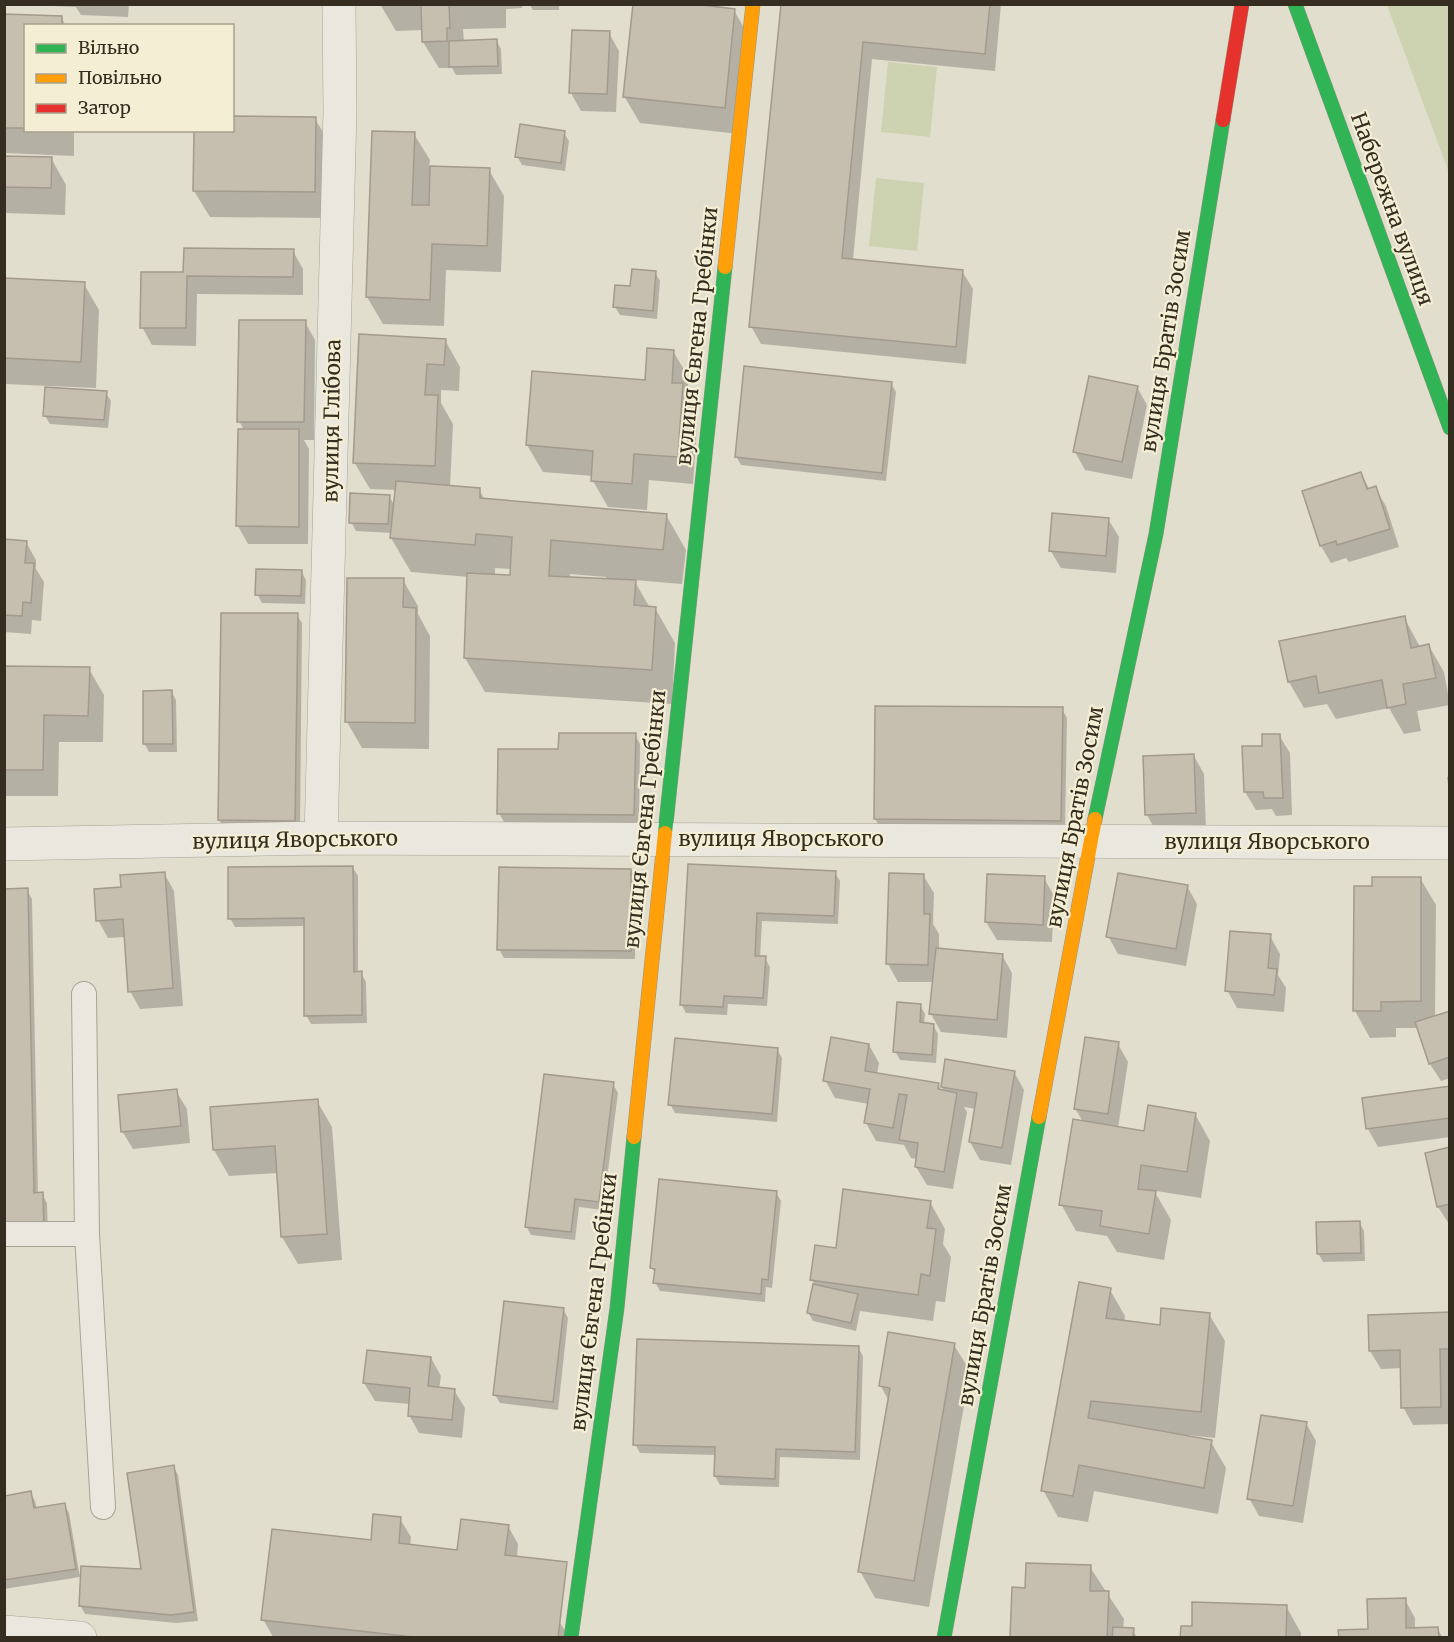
<svg xmlns="http://www.w3.org/2000/svg" width="1454" height="1642" font-family="Merriweather,serif">
<style>
.green{fill:#cdd2b1}
.shadow{fill:#0003;fill-rule:evenodd}
.building{fill:#c6beae;stroke:#a29a8d;stroke-width:1.5}
.lines{fill:none;stroke-linecap:round;stroke-linejoin:round}
.lane-casing{stroke:#a7a396;stroke-width:26}
.street-casing{stroke:#a7a396;stroke-width:34}
.fast-casing{stroke:#979386;stroke-width:15}
.slow-casing{stroke:#979386;stroke-width:15}
.jam-casing{stroke:#979386;stroke-width:15}
.lane{stroke:#eae8de;stroke-width:24}
.street{stroke:#eae8de;stroke-width:33}
.fast{stroke:#30b455;stroke-width:14}
.slow{stroke:#ff9f0a;stroke-width:14}
.jam{stroke:#e5322d;stroke-width:14}
.labels{text-anchor:middle;stroke-width:4.5;stroke-linejoin:round;paint-order:stroke}
.street-label{font-size:21px;fill:#352d1f;stroke:#f3eed4}
</style>
<rect width="100%" height="100%" fill="#e2decd"/>
<g class="green">
<path d="M 1387,5 L 1449,5 L 1449,173 Z"/>
<path d="M 888,62 L 937,67 L 930,137 L 881,132 Z"/>
<path d="M 876,178 L 924,183 L 917,251 L 869,246 Z"/>
</g>
<g class="shadow">
<path d="M 9,4 L 129,4 L 128,17 L 81,15 L 76,7 Z"/>
<path d="M 380,4 L 522,4 L 522,8 L 506,9 L 506,28 L 463,29 L 464,42 L 496,40 L 501,49 L 502,74 L 456,75 L 452,68 L 439,68 L 423,42 L 423,30 L 396,31 Z"/>
<path d="M 529,4 L 559,4 L 559,10 L 533,10 Z"/>
<path d="M 782,4 L 1001,4 L 995,71 L 872,59 L 853,260 L 962,271 L 973,289 L 966,364 L 761,344 L 751,326 Z"/>
<path d="M 734,10 L 749,37 L 739,134 L 640,123 L 624,96 Z"/>
<path d="M 4,16 L 61,17 L 66,26 L 26,26 L 26,130 L 74,130 L 74,156 L 4,153 Z"/>
<path d="M 609,33 L 619,51 L 616,112 L 581,111 L 571,93 Z"/>
<path d="M 315,119 L 331,145 L 329,218 L 210,217 L 194,191 L 232,130 Z"/>
<path d="M 564,133 L 569,141 L 565,171 L 522,165 L 517,156 Z"/>
<path d="M 414,134 L 430,160 L 429,167 L 489,170 L 504,196 L 501,272 L 446,270 L 444,326 L 383,324 L 367,297 Z"/>
<path d="M 4,157 L 51,158 L 66,185 L 65,215 L 4,213 Z"/>
<path d="M 293,251 L 303,269 L 303,295 L 197,294 L 196,346 L 152,345 L 142,327 L 185,274 Z"/>
<path d="M 655,272 L 660,281 L 657,319 L 620,315 L 615,307 L 632,288 Z"/>
<path d="M 4,280 L 84,284 L 99,310 L 96,388 L 4,384 Z"/>
<path d="M 305,322 L 315,340 L 314,440 L 304,440 L 309,449 L 308,544 L 248,544 L 238,526 L 239,430 L 244,430 L 239,421 Z"/>
<path d="M 360,336 L 445,340 L 460,367 L 459,391 L 441,390 L 441,403 L 453,424 L 450,487 L 479,490 L 485,500 L 666,515 L 686,550 L 682,584 L 634,580 L 650,608 L 655,608 L 675,643 L 672,704 L 485,692 L 465,658 L 469,577 L 411,572 L 391,538 L 392,533 L 356,531 L 351,522 L 389,496 L 395,506 L 396,490 L 370,489 L 354,462 ZM 495,568 L 512,569 L 512,576 L 495,575 ZM 570,574 L 606,577 L 606,580 L 570,579 Z"/>
<path d="M 673,351 L 689,378 L 687,393 L 698,411 L 693,484 L 649,480 L 647,510 L 608,507 L 593,481 L 593,476 L 543,472 L 527,445 L 646,382 Z"/>
<path d="M 891,383 L 896,392 L 886,481 L 741,465 L 736,456 Z"/>
<path d="M 1137,387 L 1147,405 L 1132,479 L 1085,470 L 1075,452 Z"/>
<path d="M 106,393 L 111,401 L 108,428 L 50,424 L 45,416 Z"/>
<path d="M 1361,474 L 1370,490 L 1375,488 L 1386,506 L 1399,547 L 1349,562 L 1346,558 L 1331,563 L 1321,546 Z"/>
<path d="M 1108,519 L 1119,537 L 1116,573 L 1061,568 L 1050,550 Z"/>
<path d="M 4,541 L 26,542 L 36,560 L 36,569 L 44,582 L 41,621 L 32,620 L 31,634 L 4,632 Z"/>
<path d="M 301,571 L 306,580 L 305,604 L 262,603 L 257,594 Z"/>
<path d="M 403,580 L 418,606 L 418,614 L 430,636 L 429,749 L 362,748 L 347,722 Z"/>
<path d="M 297,615 L 302,623 L 300,829 L 224,828 L 219,820 Z"/>
<path d="M 1404,617 L 1420,647 L 1429,646 L 1444,672 L 1450,705 L 1417,711 L 1421,731 L 1404,734 L 1389,708 L 1336,719 L 1327,704 L 1304,708 L 1289,682 Z"/>
<path d="M 4,667 L 89,669 L 104,695 L 103,742 L 59,742 L 58,796 L 4,796 Z"/>
<path d="M 171,691 L 176,700 L 177,752 L 149,752 L 144,743 Z"/>
<path d="M 1062,709 L 1067,718 L 1065,829 L 880,827 L 875,819 Z"/>
<path d="M 635,735 L 640,744 L 639,823 L 504,822 L 499,813 L 560,750 Z"/>
<path d="M 1279,735 L 1290,753 L 1292,815 L 1276,816 L 1272,809 L 1256,810 L 1245,792 L 1264,747 Z"/>
<path d="M 1194,756 L 1204,774 L 1206,831 L 1157,833 L 1147,815 Z"/>
<path d="M 1450,776 L 1450,799 L 1447,777 Z"/>
<path d="M 689,866 L 835,873 L 840,881 L 838,924 L 762,921 L 760,958 L 765,958 L 770,967 L 767,1006 L 728,1004 L 727,1015 L 686,1013 L 681,1004 Z"/>
<path d="M 353,868 L 358,876 L 358,973 L 361,973 L 366,982 L 367,1023 L 311,1024 L 306,1015 L 305,926 L 235,927 L 230,918 Z"/>
<path d="M 631,870 L 636,879 L 635,959 L 504,958 L 499,949 Z"/>
<path d="M 164,873 L 174,891 L 183,1006 L 140,1009 L 130,991 L 126,937 L 108,938 L 98,920 L 123,888 Z"/>
<path d="M 923,875 L 934,893 L 933,924 L 939,934 L 939,950 L 1002,955 L 1012,973 L 1007,1038 L 941,1032 L 931,1014 L 934,982 L 898,982 L 888,964 Z"/>
<path d="M 988,875 L 1044,878 L 1054,896 L 1052,942 L 997,940 L 986,922 Z"/>
<path d="M 1420,878 L 1436,905 L 1435,1017 L 1450,1012 L 1450,1078 L 1441,1081 L 1430,1064 L 1418,1028 L 1396,1028 L 1396,1037 L 1370,1038 L 1355,1011 L 1355,887 L 1374,888 Z"/>
<path d="M 1187,886 L 1197,904 L 1186,966 L 1118,954 L 1108,936 Z"/>
<path d="M 27,890 L 32,899 L 38,1194 L 42,1194 L 47,1203 L 48,1239 L 14,1240 Z"/>
<path d="M 1270,936 L 1280,954 L 1278,975 L 1286,988 L 1284,1012 L 1237,1008 L 1227,990 Z"/>
<path d="M 920,1005 L 925,1014 L 924,1024 L 933,1025 L 938,1034 L 936,1063 L 900,1060 L 895,1051 Z"/>
<path d="M 1118,1044 L 1128,1062 L 1118,1128 L 1146,1132 L 1195,1114 L 1210,1141 L 1201,1198 L 1156,1191 L 1156,1194 L 1171,1220 L 1164,1260 L 1117,1252 L 1107,1236 L 1076,1231 L 1061,1204 L 1083,1122 L 1075,1108 Z"/>
<path d="M 869,1045 L 879,1063 L 877,1074 L 938,1085 L 942,1091 L 946,1061 L 1014,1072 L 1024,1090 L 1011,1165 L 980,1160 L 970,1142 L 976,1109 L 964,1107 L 967,1112 L 953,1189 L 927,1185 L 916,1167 L 917,1159 L 911,1158 L 904,1145 L 876,1141 L 866,1123 L 869,1104 L 835,1098 L 825,1080 Z"/>
<path d="M 777,1049 L 782,1058 L 777,1122 L 675,1113 L 670,1104 Z"/>
<path d="M 613,1084 L 618,1093 L 603,1210 L 579,1207 L 575,1240 L 531,1235 L 526,1226 Z"/>
<path d="M 1450,1087 L 1450,1137 L 1378,1147 L 1368,1129 L 1363,1099 Z"/>
<path d="M 176,1091 L 187,1109 L 190,1143 L 133,1149 L 122,1131 Z"/>
<path d="M 317,1101 L 332,1127 L 342,1260 L 298,1264 L 282,1237 L 278,1173 L 229,1176 L 214,1150 Z"/>
<path d="M 1450,1149 L 1450,1224 L 1449,1224 L 1438,1207 Z"/>
<path d="M 776,1192 L 781,1201 L 772,1288 L 766,1287 L 765,1302 L 660,1291 L 655,1282 L 656,1275 L 652,1268 Z"/>
<path d="M 930,1202 L 945,1229 L 943,1244 L 951,1257 L 945,1302 L 936,1301 L 933,1321 L 860,1311 L 856,1331 L 813,1321 L 808,1312 L 814,1284 L 812,1280 L 837,1250 Z"/>
<path d="M 1359,1222 L 1364,1231 L 1365,1261 L 1323,1262 L 1318,1253 Z"/>
<path d="M 1110,1290 L 1125,1316 L 1124,1322 L 1161,1327 L 1209,1314 L 1225,1341 L 1215,1438 L 1188,1435 L 1187,1437 L 1211,1442 L 1226,1468 L 1218,1514 L 1094,1491 L 1088,1522 L 1058,1517 L 1043,1490 Z"/>
<path d="M 563,1309 L 568,1318 L 558,1410 L 500,1403 L 495,1395 Z"/>
<path d="M 1450,1314 L 1450,1424 L 1413,1425 L 1403,1407 L 1402,1368 L 1381,1369 L 1370,1351 Z"/>
<path d="M 954,1345 L 970,1371 L 929,1607 L 875,1598 L 860,1571 L 889,1401 L 880,1385 Z"/>
<path d="M 858,1347 L 863,1356 L 860,1460 L 780,1457 L 779,1487 L 720,1485 L 715,1476 L 716,1455 L 640,1453 L 635,1444 Z"/>
<path d="M 431,1358 L 441,1376 L 439,1389 L 454,1390 L 465,1408 L 462,1438 L 419,1433 L 409,1415 L 410,1404 L 375,1401 L 364,1383 Z"/>
<path d="M 1306,1423 L 1316,1441 L 1303,1523 L 1259,1516 L 1249,1498 Z"/>
<path d="M 173,1466 L 178,1475 L 198,1621 L 176,1623 L 85,1614 L 80,1605 L 143,1571 Z"/>
<path d="M 30,1493 L 35,1501 L 37,1509 L 64,1504 L 69,1513 L 80,1577 L 4,1589 L 4,1497 Z"/>
<path d="M 400,1519 L 411,1537 L 410,1546 L 459,1551 L 508,1526 L 518,1544 L 517,1558 L 570,1638 L 273,1637 L 263,1619 L 372,1542 Z"/>
<path d="M 1090,1567 L 1124,1619 L 1123,1629 L 1133,1630 L 1137,1638 L 1012,1638 Z"/>
<path d="M 1405,1600 L 1415,1618 L 1415,1629 L 1437,1628 L 1443,1638 L 1340,1638 L 1369,1630 Z"/>
<path d="M 1286,1606 L 1301,1633 L 1301,1638 L 1182,1638 L 1193,1628 Z"/>
</g>
<g class="building">
<path d="M 421,4 L 449,4 L 450,28 L 447,28 L 447,41 L 422,42 Z"/>
<path d="M 633,4 L 694,4 L 735,9 L 725,108 L 623,97 Z"/>
<path d="M 781,4 L 990,4 L 985,54 L 863,42 L 842,258 L 963,270 L 956,347 L 749,327 Z"/>
<path d="M 4,14 L 62,16 L 62,26 L 26,26 L 26,128 L 4,128 Z"/>
<path d="M 572,30 L 610,31 L 607,94 L 569,93 Z"/>
<path d="M 497,39 L 498,66 L 449,67 L 449,41 Z"/>
<path d="M 232,116 L 316,117 L 315,192 L 193,191 L 194,130 L 232,130 Z"/>
<path d="M 520,124 L 565,131 L 561,163 L 515,157 Z"/>
<path d="M 372,131 L 415,132 L 412,205 L 429,205 L 430,166 L 490,168 L 487,246 L 432,244 L 430,300 L 366,297 Z"/>
<path d="M 4,156 L 52,157 L 51,188 L 4,187 Z"/>
<path d="M 184,248 L 294,249 L 293,277 L 187,276 L 186,328 L 140,328 L 141,272 L 183,272 Z"/>
<path d="M 632,269 L 656,271 L 653,311 L 613,307 L 615,285 L 630,286 Z"/>
<path d="M 4,278 L 85,282 L 81,362 L 4,358 Z"/>
<path d="M 239,320 L 306,320 L 304,422 L 237,422 Z"/>
<path d="M 359,334 L 446,339 L 444,365 L 427,364 L 425,395 L 438,395 L 435,466 L 353,463 Z"/>
<path d="M 647,348 L 674,350 L 672,383 L 683,383 L 678,457 L 634,454 L 632,484 L 591,481 L 593,451 L 526,445 L 532,371 L 645,380 Z"/>
<path d="M 744,366 L 892,382 L 882,473 L 735,457 Z"/>
<path d="M 1089,376 L 1138,386 L 1122,462 L 1073,452 Z"/>
<path d="M 45,387 L 107,391 L 104,420 L 43,416 Z"/>
<path d="M 238,429 L 299,429 L 299,527 L 236,526 Z"/>
<path d="M 1361,472 L 1367,489 L 1376,486 L 1390,529 L 1337,545 L 1336,541 L 1320,546 L 1302,491 Z"/>
<path d="M 396,481 L 480,488 L 480,498 L 667,514 L 663,550 L 551,540 L 549,576 L 636,580 L 634,605 L 656,607 L 652,670 L 464,658 L 467,573 L 510,575 L 512,537 L 476,534 L 475,545 L 390,538 Z"/>
<path d="M 350,493 L 390,495 L 388,524 L 349,523 Z"/>
<path d="M 1052,513 L 1109,518 L 1106,556 L 1049,551 Z"/>
<path d="M 4,539 L 27,541 L 25,563 L 34,563 L 31,603 L 23,602 L 22,616 L 4,615 Z"/>
<path d="M 256,569 L 302,570 L 301,596 L 255,595 Z"/>
<path d="M 347,578 L 404,578 L 403,607 L 416,608 L 415,723 L 345,722 Z"/>
<path d="M 221,613 L 298,613 L 295,821 L 218,820 Z"/>
<path d="M 1405,616 L 1411,648 L 1429,644 L 1436,678 L 1403,684 L 1406,704 L 1387,708 L 1382,680 L 1319,693 L 1316,676 L 1288,682 L 1279,641 Z"/>
<path d="M 4,666 L 90,667 L 88,716 L 44,715 L 43,770 L 4,770 Z"/>
<path d="M 172,690 L 173,744 L 143,744 L 143,691 Z"/>
<path d="M 875,706 L 1063,707 L 1061,821 L 874,819 Z"/>
<path d="M 559,733 L 636,733 L 634,815 L 497,814 L 498,749 L 558,749 Z"/>
<path d="M 1262,734 L 1280,734 L 1283,798 L 1264,798 L 1263,792 L 1244,792 L 1242,746 L 1262,746 Z"/>
<path d="M 1194,754 L 1196,813 L 1145,815 L 1143,756 Z"/>
<path d="M 688,864 L 836,871 L 834,916 L 757,913 L 755,956 L 766,956 L 763,998 L 724,996 L 723,1007 L 680,1005 Z"/>
<path d="M 353,866 L 354,972 L 362,971 L 362,1015 L 304,1016 L 304,918 L 228,919 L 228,867 Z"/>
<path d="M 499,867 L 631,869 L 631,951 L 497,950 Z"/>
<path d="M 165,872 L 173,988 L 128,992 L 123,919 L 96,921 L 94,889 L 121,887 L 120,875 Z"/>
<path d="M 889,873 L 924,874 L 924,914 L 930,914 L 928,965 L 886,964 Z"/>
<path d="M 1118,873 L 1188,885 L 1176,949 L 1106,937 Z"/>
<path d="M 987,874 L 1045,876 L 1043,925 L 985,922 Z"/>
<path d="M 1372,877 L 1421,877 L 1421,1001 L 1381,1002 L 1381,1011 L 1353,1011 L 1354,886 L 1372,886 Z"/>
<path d="M 28,888 L 34,1193 L 43,1192 L 44,1230 L 4,1223 L 4,889 Z"/>
<path d="M 1230,931 L 1271,934 L 1268,968 L 1277,969 L 1274,995 L 1225,991 Z"/>
<path d="M 936,948 L 1003,954 L 997,1020 L 929,1014 Z"/>
<path d="M 897,1002 L 921,1004 L 920,1022 L 934,1024 L 932,1055 L 893,1052 Z"/>
<path d="M 1450,1011 L 1450,1057 L 1429,1064 L 1415,1022 Z"/>
<path d="M 831,1037 L 869,1044 L 865,1071 L 939,1083 L 938,1089 L 957,1093 L 944,1172 L 915,1167 L 918,1143 L 899,1140 L 907,1095 L 899,1094 L 893,1128 L 864,1123 L 870,1089 L 823,1081 Z"/>
<path d="M 1085,1037 L 1119,1042 L 1108,1114 L 1074,1109 Z"/>
<path d="M 675,1038 L 778,1048 L 772,1114 L 668,1105 Z"/>
<path d="M 945,1059 L 1015,1071 L 1002,1148 L 969,1142 L 977,1093 L 941,1087 Z"/>
<path d="M 544,1074 L 614,1082 L 599,1202 L 575,1199 L 571,1232 L 525,1227 Z"/>
<path d="M 1450,1086 L 1450,1118 L 1366,1129 L 1362,1098 Z"/>
<path d="M 177,1089 L 181,1126 L 121,1132 L 118,1095 Z"/>
<path d="M 318,1099 L 327,1234 L 281,1237 L 275,1146 L 213,1150 L 210,1107 Z"/>
<path d="M 1148,1105 L 1196,1113 L 1187,1172 L 1141,1165 L 1138,1189 L 1156,1191 L 1149,1234 L 1100,1226 L 1102,1211 L 1059,1205 L 1073,1119 L 1144,1131 Z"/>
<path d="M 1450,1147 L 1450,1204 L 1437,1207 L 1425,1153 Z"/>
<path d="M 659,1179 L 777,1191 L 768,1280 L 762,1279 L 761,1294 L 653,1283 L 655,1269 L 650,1268 Z"/>
<path d="M 843,1189 L 931,1201 L 927,1228 L 936,1229 L 930,1276 L 921,1274 L 918,1295 L 810,1280 L 815,1245 L 836,1248 Z"/>
<path d="M 1360,1221 L 1361,1253 L 1317,1254 L 1316,1222 Z"/>
<path d="M 1079,1282 L 1111,1288 L 1106,1318 L 1160,1325 L 1161,1308 L 1210,1313 L 1201,1412 L 1091,1401 L 1088,1418 L 1212,1440 L 1204,1488 L 1079,1465 L 1073,1496 L 1041,1491 Z"/>
<path d="M 813,1284 L 858,1294 L 851,1323 L 807,1313 Z"/>
<path d="M 504,1301 L 564,1308 L 553,1402 L 493,1395 Z"/>
<path d="M 1450,1312 L 1450,1349 L 1440,1349 L 1441,1407 L 1401,1408 L 1400,1350 L 1369,1351 L 1368,1315 Z"/>
<path d="M 888,1332 L 955,1343 L 914,1581 L 858,1572 L 890,1388 L 879,1386 Z"/>
<path d="M 637,1339 L 859,1346 L 855,1452 L 776,1449 L 775,1479 L 714,1476 L 715,1447 L 633,1445 Z"/>
<path d="M 367,1350 L 431,1357 L 428,1386 L 455,1389 L 452,1420 L 408,1416 L 410,1388 L 363,1383 Z"/>
<path d="M 1261,1415 L 1307,1422 L 1293,1506 L 1247,1499 Z"/>
<path d="M 174,1465 L 194,1612 L 171,1615 L 79,1606 L 81,1566 L 141,1569 L 127,1473 Z"/>
<path d="M 31,1491 L 34,1508 L 65,1503 L 76,1569 L 4,1580 L 4,1496 Z"/>
<path d="M 373,1514 L 401,1517 L 399,1543 L 457,1550 L 461,1519 L 509,1525 L 505,1555 L 567,1562 L 558,1638 L 422,1638 L 261,1620 L 272,1529 L 371,1540 Z"/>
<path d="M 1026,1563 L 1091,1565 L 1090,1591 L 1109,1591 L 1107,1638 L 1010,1638 L 1012,1587 L 1025,1588 Z"/>
<path d="M 1406,1598 L 1406,1628 L 1438,1627 L 1439,1638 L 1339,1638 L 1338,1630 L 1368,1629 L 1367,1599 Z"/>
<path d="M 1192,1602 L 1287,1605 L 1286,1638 L 1180,1638 L 1181,1626 L 1192,1626 Z"/>
<path d="M 1113,1627 L 1134,1628 L 1133,1638 L 1112,1638 Z"/>
</g>
<g class="lines">
<g class="lane-casing">
<g id="lane">
<path d="M 4,1234 L 87,1234 L 84,994"/>
<path d="M 87,1234 L 103,1507"/>
</g>
</g>
<g class="street-casing">
<g id="street">
<path d="M 321,838 L 340,111 L 339,4"/>
<path d="M 4,844 L 321,838 L 1450,843"/>
<path d="M 4,1632 L 80,1638"/>
</g>
</g>
<g class="fast-casing">
<g id="fast">
<path d="M 1295,4 L 1450,428"/>
<path d="M 1095,819 L 1156,534 L 1223,120"/>
<path d="M 665,833 L 725,267"/>
<path d="M 571,1638 L 617,1308 L 634,1137"/>
<path d="M 944,1638 L 1039,1117"/>
</g>
</g>
<g class="slow-casing">
<g id="slow">
<path d="M 725,267 L 753,4"/>
<path d="M 1039,1117 L 1095,819"/>
<path d="M 634,1137 L 665,833"/>
</g>
</g>
<g class="jam-casing">
<path id="jam" d="M 1223,120 L 1242,4"/>
</g>
<use href="#lane" class="lane"/>
<use href="#street" class="street"/>
<use href="#fast" class="fast"/>
<use href="#slow" class="slow"/>
<use href="#jam" class="jam"/>
</g>
<g class="labels">
<g class="street-label">
<text transform="translate(1392 209) rotate(70)" y="7">Набережна вулиця</text>
<text transform="translate(697 336) rotate(-84)" y="7">вулиця Євгена Гребінки</text>
<text transform="translate(1166 341) rotate(-81)" y="7">вулиця Братів Зосим</text>
<text transform="translate(332 421) rotate(-89)" y="7">вулиця Глібова</text>
<text transform="translate(1075 817) rotate(-79)" y="7">вулиця Братів Зосим</text>
<text transform="translate(645 819) rotate(-84)" y="7">вулиця Євгена Гребінки</text>
<text x="781" y="846">вулиця Яворського</text>
<text transform="translate(295 840) rotate(-1)" y="7">вулиця Яворського</text>
<text x="1267" y="849">вулиця Яворського</text>
<text transform="translate(985 1295) rotate(-80)" y="7">вулиця Братів Зосим</text>
<text transform="translate(594 1302) rotate(-83)" y="7">вулиця Євгена Гребінки</text>
</g>
</g>
<rect width="1454" height="1642" fill="none" stroke="#352d1f" stroke-width="12"/>
<rect x="24" y="24" width="210" height="108" fill="#f3eed4" stroke="#a7a18c" stroke-width="1.5"/>
<rect x="36" y="44" width="30" height="9" fill="#30b455" stroke="#a7a18c" stroke-width="1.5"/>
<text x="78" y="54" font-size="18" fill="#352d1f">Вільно</text>
<rect x="36" y="74" width="30" height="9" fill="#ff9f0a" stroke="#a7a18c" stroke-width="1.5"/>
<text x="78" y="84" font-size="18" fill="#352d1f">Повільно</text>
<rect x="36" y="104" width="30" height="9" fill="#e5322d" stroke="#a7a18c" stroke-width="1.5"/>
<text x="78" y="114" font-size="18" fill="#352d1f">Затор</text>
</svg>
